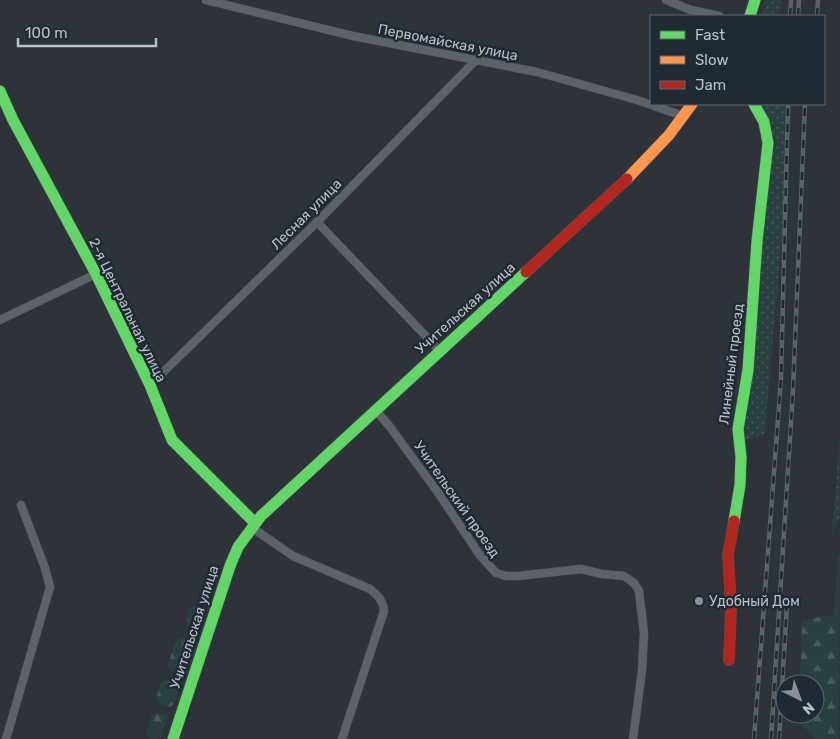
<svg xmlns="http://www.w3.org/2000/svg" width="840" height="739" font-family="Rubik,sans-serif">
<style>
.grass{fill:url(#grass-dots)}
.forest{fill:url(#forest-firs)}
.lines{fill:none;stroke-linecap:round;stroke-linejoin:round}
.street-casing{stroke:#4a4f54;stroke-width:9}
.fast-casing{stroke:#4a4f54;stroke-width:12}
.slow-casing{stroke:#4a4f54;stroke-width:12}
.jam-casing{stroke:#4a4f54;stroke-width:12}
.street{stroke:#5d6268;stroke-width:8}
.fast{stroke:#63d668;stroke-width:11}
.slow{stroke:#ff974d;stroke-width:11}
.jam{stroke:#b3261e;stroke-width:11}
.rail-casing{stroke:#5b6065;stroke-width:4.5}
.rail{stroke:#202a34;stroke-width:2.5;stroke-dasharray:8;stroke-linecap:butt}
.poi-dot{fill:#878f97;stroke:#202a34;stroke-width:2}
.labels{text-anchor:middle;stroke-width:5;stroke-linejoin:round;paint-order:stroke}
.street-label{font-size:14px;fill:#b8c0c9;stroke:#202a34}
.poi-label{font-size:14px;fill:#b8c0c9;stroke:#202a34;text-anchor:start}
</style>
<defs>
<pattern id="grass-dots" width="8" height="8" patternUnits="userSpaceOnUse" patternTransform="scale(1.25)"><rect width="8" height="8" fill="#2a3f40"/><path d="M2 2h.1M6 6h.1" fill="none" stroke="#47595a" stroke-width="1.8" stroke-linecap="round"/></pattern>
<pattern id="forest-firs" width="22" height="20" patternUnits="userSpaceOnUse" patternTransform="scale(1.25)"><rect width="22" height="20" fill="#2a3f40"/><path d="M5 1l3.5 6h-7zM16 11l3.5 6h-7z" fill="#47595a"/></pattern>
</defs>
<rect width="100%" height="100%" fill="#2d3339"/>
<g class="grass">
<path d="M 765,0 L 782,0 L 779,16 L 762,16 Z"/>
<path d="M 762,104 L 792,104 C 786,214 773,324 765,434 L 751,439 L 745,439 L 743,433 L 760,274 L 764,108 Z"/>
<path d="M 840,434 L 840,518 L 832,534 Z"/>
</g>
<g class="forest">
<path d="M 838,555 L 840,555 L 839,739 L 813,739 L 813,735 L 798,722 L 799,714 L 815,714 L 815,684 L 800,684 L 802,620 L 834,615 Z"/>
<path d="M 191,606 L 198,606 L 201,608 C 202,619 199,621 190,628 L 188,625 L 187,611 Z"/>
<path d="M 180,638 L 194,639 L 199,642 L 188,671 L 184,674 L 171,671 L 168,665 L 175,643 Z"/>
<path d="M 164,680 L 177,682 L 179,685 L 175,703 L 170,707 L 162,705 L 156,700 L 160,684 Z"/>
<path d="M 157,713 L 168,715 L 162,737 L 158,739 L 149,739 L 147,729 L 152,714 Z"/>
</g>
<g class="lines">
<g class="street-casing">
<g id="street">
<path d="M 206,0 L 353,36 L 537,72 L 637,100 L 683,116"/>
<path d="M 666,0 L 691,10 L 719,16"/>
<path d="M 317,222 L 440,351"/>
<path d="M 0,320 L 96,274"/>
<path d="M 150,385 L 317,222 L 477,59"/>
<path d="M 375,409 L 390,427 L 439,494 L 479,554 L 496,573 L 506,576 L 518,576 L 581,569 L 602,574 L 624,576 L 634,583 L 639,591 L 644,633 L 642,670 L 633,739"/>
<path d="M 251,527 L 293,556 L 370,589 C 378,596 383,600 384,611 L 342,739"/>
<path d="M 6,739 L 50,587 L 45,568 L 21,505"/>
</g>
</g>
<g class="fast-casing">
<g id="fast">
<path d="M 750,16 L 755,0"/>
<path d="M 0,91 L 13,120 L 96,274 L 150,385 L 172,440 L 255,523"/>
<path d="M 734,521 L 740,485 L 741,457 L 738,429 L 748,370 L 757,241 L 768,143 L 764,122 L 754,104"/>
<path d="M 173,739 L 230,566 L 238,547 L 261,516 L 526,272"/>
</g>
</g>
<g class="slow-casing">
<path id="slow" d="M 627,179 L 669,135 L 692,104"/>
</g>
<g class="jam-casing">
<g id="jam">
<path d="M 526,272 L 627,179"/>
<path d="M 729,660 L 731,606 L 728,555 L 734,521"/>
</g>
</g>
<use href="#street" class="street"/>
<use href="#fast" class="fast"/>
<use href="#slow" class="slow"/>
<use href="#jam" class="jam"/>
<g class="rail-casing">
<g id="rail">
<path d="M 790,16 L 791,0"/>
<path d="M 798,16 L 799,0"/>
<path d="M 817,16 L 818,0"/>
<path d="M 754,739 L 781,379 L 788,104"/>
<path d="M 771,739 L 793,390 L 805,104"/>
<path d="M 779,739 L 787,604"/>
</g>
</g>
<use href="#rail" class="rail"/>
</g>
<circle class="poi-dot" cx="699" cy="601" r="5"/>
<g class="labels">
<g class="street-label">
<text transform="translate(448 42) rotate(11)" y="5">Первомайская улица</text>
<text transform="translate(306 214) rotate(-45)" y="5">Лесная улица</text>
<text transform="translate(465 308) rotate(-42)" y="5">Учительская улица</text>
<text transform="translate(128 310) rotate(64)" y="5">2-я Центральная улица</text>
<text transform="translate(731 364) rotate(-83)" y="5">Линейный проезд</text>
<text transform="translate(457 499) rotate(55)" y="5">Учительский проезд</text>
<text transform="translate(194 627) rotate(-72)" y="5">Учительская улица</text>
</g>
<g class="poi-label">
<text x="709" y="606">Удобный Дом</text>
</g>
</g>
<rect x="650" y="15" width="175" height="90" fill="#202a34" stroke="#5d6670"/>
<rect x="660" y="31" width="25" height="8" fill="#63d668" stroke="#5d6670"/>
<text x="695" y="40" font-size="15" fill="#b8c0c9">Fast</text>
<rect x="660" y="56" width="25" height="8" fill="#ff974d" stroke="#5d6670"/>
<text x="695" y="65" font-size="15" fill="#b8c0c9">Slow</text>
<rect x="660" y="81" width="25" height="8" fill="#b3261e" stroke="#5d6670"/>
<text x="695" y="90" font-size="15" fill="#b8c0c9">Jam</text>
<g transform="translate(800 699) rotate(138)"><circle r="24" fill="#202a34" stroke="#5d6670"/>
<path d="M0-4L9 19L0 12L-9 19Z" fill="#878f97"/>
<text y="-8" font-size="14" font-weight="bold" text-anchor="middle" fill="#b8c0c9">N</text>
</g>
<path d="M18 38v8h138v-8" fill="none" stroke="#b8c0c9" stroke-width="2.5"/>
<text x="25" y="38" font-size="15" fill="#b8c0c9" stroke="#202a34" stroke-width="4" paint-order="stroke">100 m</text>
</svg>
